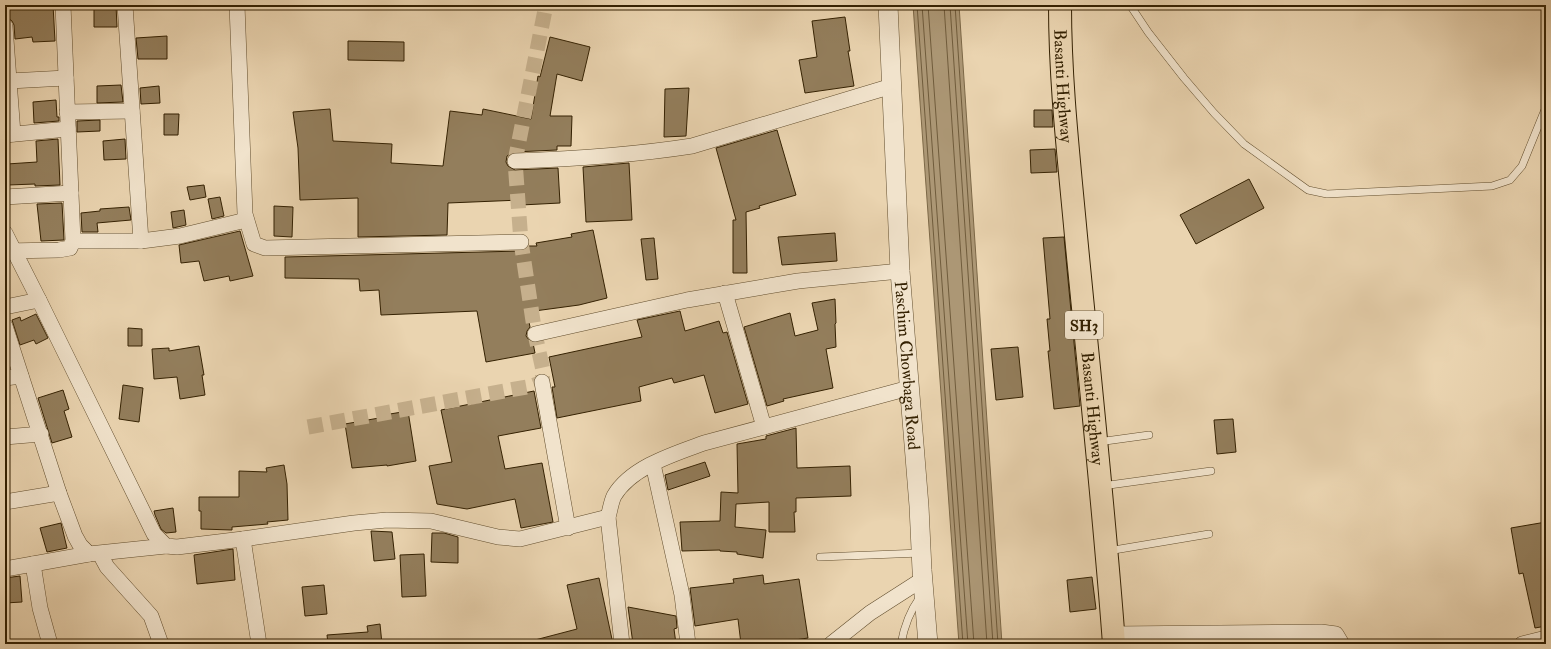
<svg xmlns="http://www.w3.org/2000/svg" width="1551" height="649" font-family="'IM FELL Double Pica',serif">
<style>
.water{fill:#ac9775;stroke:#7c6847}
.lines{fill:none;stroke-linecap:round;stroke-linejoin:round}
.shore{stroke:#705c3c;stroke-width:1}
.building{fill:#937e5c;stroke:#342102}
.minor-tunnel{stroke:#c6b08d;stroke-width:15;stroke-dasharray:15 8;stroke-linecap:butt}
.service-casing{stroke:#624e2e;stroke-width:8}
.minor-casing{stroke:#624e2e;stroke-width:16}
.tertiary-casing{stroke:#624e2e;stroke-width:20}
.primary-casing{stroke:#342102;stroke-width:24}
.service{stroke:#f1e3cc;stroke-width:7}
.minor{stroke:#f1e3cc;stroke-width:15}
.tertiary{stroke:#f1e3cc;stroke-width:19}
.primary{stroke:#ead4b0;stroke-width:22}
.labels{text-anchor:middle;stroke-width:3;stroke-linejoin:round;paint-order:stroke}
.shield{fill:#f1e3cc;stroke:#6d5b3f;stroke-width:1}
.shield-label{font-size:16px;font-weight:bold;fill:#342102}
.street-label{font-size:17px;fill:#342102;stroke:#f1e3cc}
</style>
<rect width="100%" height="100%" fill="#ead4b0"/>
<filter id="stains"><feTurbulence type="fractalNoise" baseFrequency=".005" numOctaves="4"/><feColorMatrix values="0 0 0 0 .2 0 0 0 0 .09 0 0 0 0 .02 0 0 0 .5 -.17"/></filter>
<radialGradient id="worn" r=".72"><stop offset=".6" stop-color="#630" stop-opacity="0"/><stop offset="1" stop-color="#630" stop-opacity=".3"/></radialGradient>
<path class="water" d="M 913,5 L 959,5 L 1002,644 L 959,644 Z"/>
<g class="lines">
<g class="shore">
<path d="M 917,5 L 963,644"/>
<path d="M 922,5 L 968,644"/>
<path d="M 928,5 L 974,644"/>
<path d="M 944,5 L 987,644"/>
<path d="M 950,5 L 993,644"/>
<path d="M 955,5 L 998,644"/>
</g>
</g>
<g class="building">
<path d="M 8,5 L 53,5 L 55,41 L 33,42 L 32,37 L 15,39 L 14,25 L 12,21 L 8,18 Z"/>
<path d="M 94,5 L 116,5 L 117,27 L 94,27 Z"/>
<path d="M 845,17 L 850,51 L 848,51 L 854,86 L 805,93 L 799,60 L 817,57 L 812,21 Z"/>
<path d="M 167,36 L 167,59 L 138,59 L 136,38 Z"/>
<path d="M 550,37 L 590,47 L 582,81 L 557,74 L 550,116 L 572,116 L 571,146 L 557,146 L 557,150 L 514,152 L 507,156 L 506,162 L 508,166 L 515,170 L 558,168 L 560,203 L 521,205 L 521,200 L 448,203 L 447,235 L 358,237 L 358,198 L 300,200 L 298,148 L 293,112 L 330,109 L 333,141 L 392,144 L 391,163 L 443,166 L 450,111 L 482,115 L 483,109 L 531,119 L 538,76 L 540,77 Z"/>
<path d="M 348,41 L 404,42 L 404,61 L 348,60 Z"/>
<path d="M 121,85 L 123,102 L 97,103 L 97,86 Z"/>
<path d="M 159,86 L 160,103 L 141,104 L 140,88 Z"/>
<path d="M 689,88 L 686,136 L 664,137 L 665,89 Z"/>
<path d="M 56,100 L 57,117 L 59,117 L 59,121 L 34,123 L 33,102 Z"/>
<path d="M 1034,110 L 1052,110 L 1053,127 L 1034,127 Z"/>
<path d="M 164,114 L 179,114 L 178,135 L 164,135 Z"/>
<path d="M 100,120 L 100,131 L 77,132 L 77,121 Z"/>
<path d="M 777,130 L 796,195 L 759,206 L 760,208 L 746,212 L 747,273 L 733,273 L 733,220 L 736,220 L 716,148 Z"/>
<path d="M 58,139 L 60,185 L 35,186 L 35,184 L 8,185 L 7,164 L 37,162 L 36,141 Z"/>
<path d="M 125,139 L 126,159 L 104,160 L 103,141 Z"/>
<path d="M 1055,149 L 1057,172 L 1031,173 L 1030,150 Z"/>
<path d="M 629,163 L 632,220 L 586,222 L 583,167 Z"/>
<path d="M 1249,179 L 1264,208 L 1196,244 L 1180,215 Z"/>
<path d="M 204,185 L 206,197 L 190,200 L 187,187 Z"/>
<path d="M 220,197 L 224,216 L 212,219 L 208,199 Z"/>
<path d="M 62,203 L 64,240 L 41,241 L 37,204 Z"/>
<path d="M 274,206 L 293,207 L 292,237 L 274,236 Z"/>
<path d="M 129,207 L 131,220 L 97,223 L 98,232 L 82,232 L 81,213 L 100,211 L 100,209 Z"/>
<path d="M 184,210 L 186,225 L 173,228 L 171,212 Z"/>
<path d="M 593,230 L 607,298 L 579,305 L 527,312 L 530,327 L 527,331 L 526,336 L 529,340 L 533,343 L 535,353 L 486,362 L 477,311 L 381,315 L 379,290 L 360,291 L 359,279 L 285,278 L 285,257 L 521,251 L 526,249 L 529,246 L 537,246 L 536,243 L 572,237 L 571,234 Z"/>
<path d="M 240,231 L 253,276 L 230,281 L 229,276 L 204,281 L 199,261 L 181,263 L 179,245 Z"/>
<path d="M 835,233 L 837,261 L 782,265 L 778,237 Z"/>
<path d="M 1064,237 L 1080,406 L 1054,409 L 1048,351 L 1050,351 L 1047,319 L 1050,319 L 1043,238 Z"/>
<path d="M 654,238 L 658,279 L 646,280 L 641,239 Z"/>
<path d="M 835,299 L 836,323 L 835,324 L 836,347 L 826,349 L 833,388 L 783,399 L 784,401 L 767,406 L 744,327 L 790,313 L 795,336 L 818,330 L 812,303 Z"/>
<path d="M 680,311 L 685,331 L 719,321 L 723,333 L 727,332 L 748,404 L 715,413 L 704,375 L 674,383 L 672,378 L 639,387 L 641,401 L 557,418 L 552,387 L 555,387 L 549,357 L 642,337 L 637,320 Z"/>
<path d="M 36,314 L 48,338 L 36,344 L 34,340 L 20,345 L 12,320 L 20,317 L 21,321 Z"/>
<path d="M 128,328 L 142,329 L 142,346 L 128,346 Z"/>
<path d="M 199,346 L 204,375 L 202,375 L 205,395 L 180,399 L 177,377 L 154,379 L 152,349 L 169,348 L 169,351 Z"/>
<path d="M 1018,347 L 1023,397 L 996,400 L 991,349 Z"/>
<path d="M 123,385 L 143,388 L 139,422 L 119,419 Z"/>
<path d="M 63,390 L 69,409 L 64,411 L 72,437 L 52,443 L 38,398 Z"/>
<path d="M 534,391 L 541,428 L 498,436 L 505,469 L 542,463 L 553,522 L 521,528 L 515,499 L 467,509 L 437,504 L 429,466 L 452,462 L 441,410 Z"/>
<path d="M 408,411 L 416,461 L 387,466 L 387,465 L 352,468 L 345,424 L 379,418 L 378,416 Z"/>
<path d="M 1233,419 L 1236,452 L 1217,454 L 1214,420 Z"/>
<path d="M 796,428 L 797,468 L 850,466 L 851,496 L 796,498 L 796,512 L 794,512 L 795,532 L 769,532 L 769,502 L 736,504 L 735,527 L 766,530 L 763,558 L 737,554 L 737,552 L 720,551 L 720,550 L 682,551 L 680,522 L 720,521 L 721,492 L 738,493 L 737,444 L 766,439 L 766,436 Z"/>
<path d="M 705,462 L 710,476 L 668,490 L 665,475 Z"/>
<path d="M 284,465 L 287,484 L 288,520 L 267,522 L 268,524 L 232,527 L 232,530 L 201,529 L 201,511 L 199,511 L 199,497 L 239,497 L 239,471 L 267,472 L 266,468 Z"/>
<path d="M 173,508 L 176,532 L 166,533 L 161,529 L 155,515 L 154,511 Z"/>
<path d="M 1546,522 L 1546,626 L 1535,628 L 1523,573 L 1519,574 L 1511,528 Z"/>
<path d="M 61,523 L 67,548 L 47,552 L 40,528 Z"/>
<path d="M 371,531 L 392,532 L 395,559 L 374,561 Z"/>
<path d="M 432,533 L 444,533 L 458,537 L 458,563 L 431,562 Z"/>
<path d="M 233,549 L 235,580 L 197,584 L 194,555 Z"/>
<path d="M 424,554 L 426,596 L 402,597 L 400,555 Z"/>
<path d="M 763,575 L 764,584 L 799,579 L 808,638 L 769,644 L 741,644 L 738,619 L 695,626 L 690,588 L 734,583 L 733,579 Z"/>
<path d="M 20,576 L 22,602 L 5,603 L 5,578 Z"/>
<path d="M 1092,577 L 1096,609 L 1070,612 L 1067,580 Z"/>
<path d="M 599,578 L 613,644 L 536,644 L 535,640 L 577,629 L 567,585 Z"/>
<path d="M 324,585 L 327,614 L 305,616 L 302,587 Z"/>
<path d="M 628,607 L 676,616 L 677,628 L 674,629 L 676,644 L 633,644 Z"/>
<path d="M 380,624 L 382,644 L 328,644 L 327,635 L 368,632 L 367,626 Z"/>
</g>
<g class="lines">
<path class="minor-tunnel" d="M 308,427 L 532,386 L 542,382 L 543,370 L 535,334 L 521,242 L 515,161 L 546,5"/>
<g class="service-casing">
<g id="service">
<path d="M 1130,5 L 1148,32 L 1184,78 L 1214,113 L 1244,144 L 1308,190 L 1327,194 L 1492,186 L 1510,180 L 1522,166 L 1546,107"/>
<path d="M 1098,442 L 1149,435"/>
<path d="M 1102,486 L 1211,471"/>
<path d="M 1108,551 L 1209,534"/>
<path d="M 820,557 L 921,553"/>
<path d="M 901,644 C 904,627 910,611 920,597"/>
</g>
</g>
<g class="minor-casing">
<g id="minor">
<path d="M 125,5 L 141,241"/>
<path d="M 237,5 L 245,214 L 254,244 L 265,248 L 521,242"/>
<path d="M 5,26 L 13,134"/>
<path d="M 9,81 L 66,78"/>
<path d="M 67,112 L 132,111"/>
<path d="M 5,135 L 68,129"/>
<path d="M 515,161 C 574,159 634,155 692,146 L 892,86"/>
<path d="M 5,197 L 71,193"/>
<path d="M 5,233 L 39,300 L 154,534 L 166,546 L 177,547 L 243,539 L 354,523 L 387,520 L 431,521 L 498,537 L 520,539 L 608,517"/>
<path d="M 73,241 L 141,241 L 180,236 L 246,220"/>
<path d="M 5,251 L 59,250 L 70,248 L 73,241 L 63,5"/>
<path d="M 725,293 L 764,427"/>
<path d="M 5,307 L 39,300"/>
<path d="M 5,326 L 59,493 L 75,536 L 80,545 L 89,554 L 166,546"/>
<path d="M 535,334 L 687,300 L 798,281 L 900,271"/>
<path d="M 5,378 L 21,376"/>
<path d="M 542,382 L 568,528"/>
<path d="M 5,437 L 41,434"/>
<path d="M 653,464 L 682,595 L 688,644"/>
<path d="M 5,502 L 59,493"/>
<path d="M 243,539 L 259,644"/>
<path d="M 100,554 L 107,567 L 151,616 L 161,644"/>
<path d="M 33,564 L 40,608 L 50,644"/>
<path d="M 5,569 L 89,554"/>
<path d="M 1114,634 L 1321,632 L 1336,634 L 1342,644"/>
<path d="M 622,644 L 608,517 C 610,511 611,502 614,496 C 631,467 674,454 704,443 L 909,388"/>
<path d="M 831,644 L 870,613 L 923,579"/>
<path d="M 1522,644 L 1546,638"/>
</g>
</g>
<g class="tertiary-casing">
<g id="tertiary">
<path id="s1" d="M 888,5 L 900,271 L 919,506 L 922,570 L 928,644"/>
</g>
</g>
<g class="primary-casing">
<g id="primary">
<path id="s2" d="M 1060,5 C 1060,82 1069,160 1076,236 C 1089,372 1104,508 1114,644"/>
</g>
</g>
<use href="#service" class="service"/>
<use href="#minor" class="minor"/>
<use href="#tertiary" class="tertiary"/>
<use href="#primary" class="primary"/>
</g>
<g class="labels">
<rect class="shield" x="1065" y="311" width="38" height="28" rx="3"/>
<g class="shield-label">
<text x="1084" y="331">SH3</text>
</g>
<g class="street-label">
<text dy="6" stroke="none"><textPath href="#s2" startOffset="81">Basanti Highway</textPath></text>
<text dy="6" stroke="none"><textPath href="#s1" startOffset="361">Paschim Chowbaga Road</textPath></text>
<text dy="6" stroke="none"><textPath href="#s2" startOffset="405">Basanti Highway</textPath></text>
</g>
</g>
<rect width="1551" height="649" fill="none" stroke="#ead4b0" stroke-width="20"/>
<rect x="6" y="6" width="1539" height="637" fill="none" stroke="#342102" stroke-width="2"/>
<rect x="10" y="10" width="1531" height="629" fill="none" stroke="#342102"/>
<rect width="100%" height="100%" filter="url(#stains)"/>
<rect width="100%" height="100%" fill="url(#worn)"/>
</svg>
